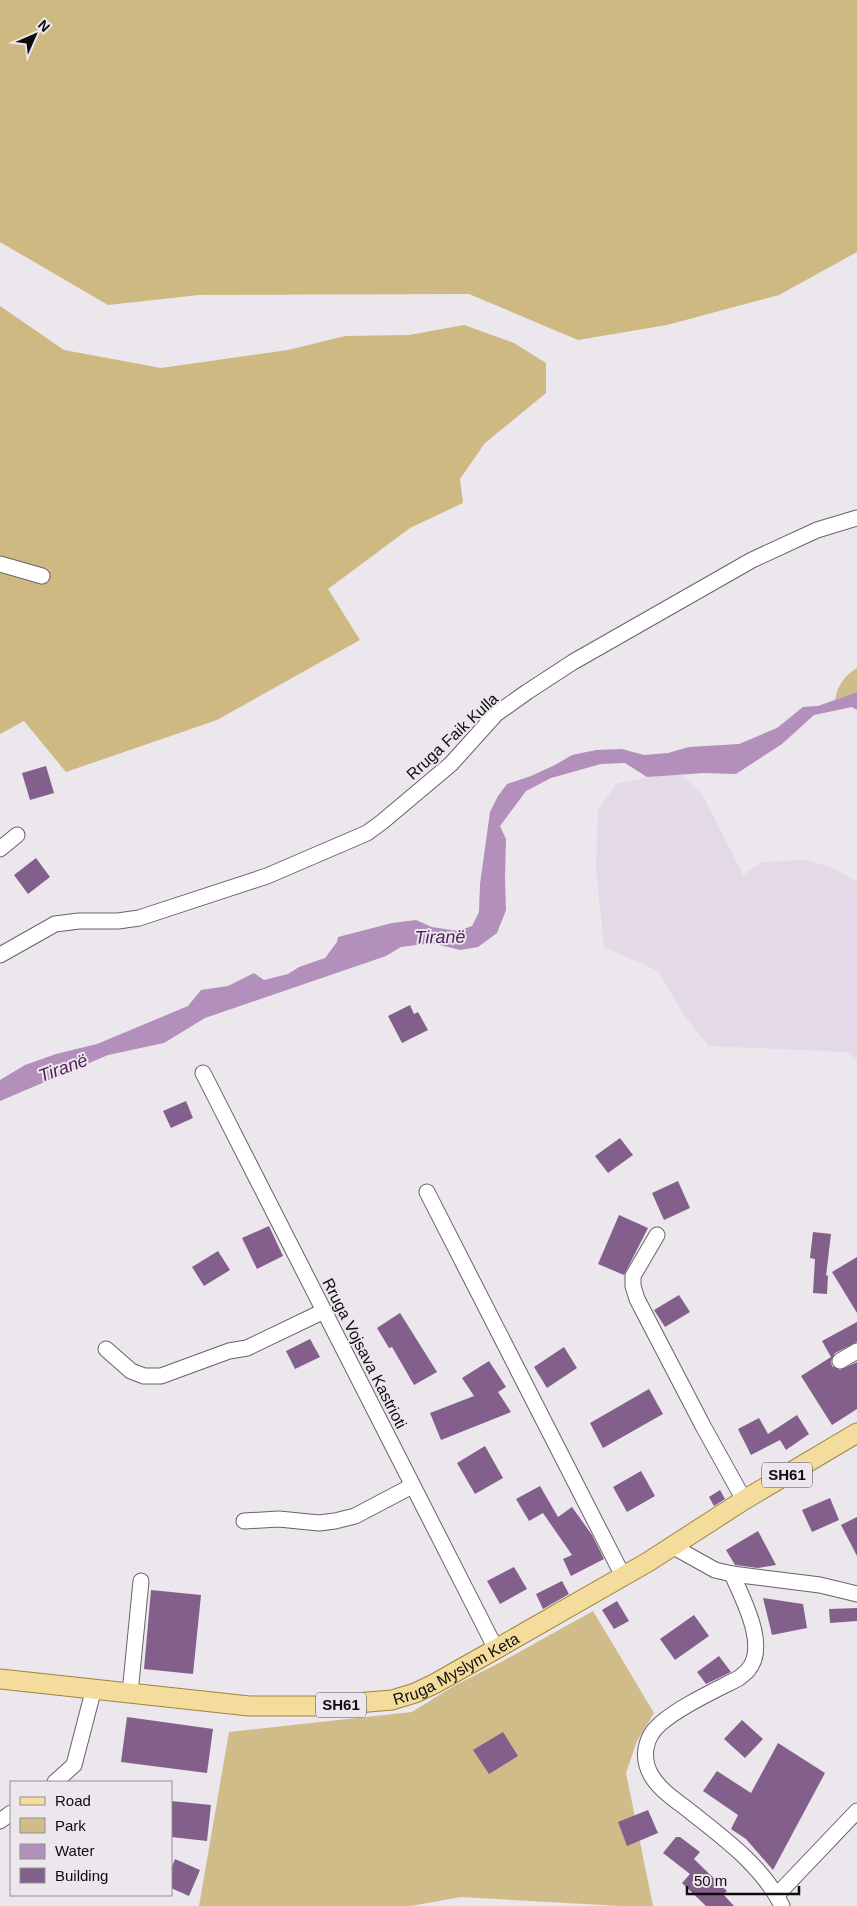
<svg xmlns="http://www.w3.org/2000/svg" width="857" height="1906" font-family="Helvetica,sans-serif">
<style>
.built{fill:#e4dae7}
.green{fill:#d0bc89}
.forest{fill:#cfb982}
.water{fill:#b38fbc}
.building{fill:#83608b}
.lines{fill:none;stroke-linecap:round;stroke-linejoin:round}
.minor-casing{stroke:#676268;stroke-width:17}
.major-casing{stroke:#9e843f;stroke-width:21}
.minor{stroke:#fff;stroke-width:15}
.major{stroke:#f4dc9c;stroke-width:19}
.labels{text-anchor:middle;stroke-width:4;stroke-linejoin:round;paint-order:stroke}
.shield{fill:#ece6ed;stroke:#514d51;stroke-width:1}
.shield-label{font-size:15px;font-weight:bold;fill:#0e0c0e}
.street-label{font-size:16px;fill:#0e0c0e;stroke:#ece6ed}
.water-label{font-size:18px;font-style:italic;fill:#50225b;stroke:#ece6ed}
</style>
<rect width="100%" height="100%" fill="#ece6ed"/>
<path class="built" d="M 681,774 L 703,796 L 743,875 L 762,862 L 806,860 L 833,868 L 857,882 L 857,1060 L 847,1052 L 709,1046 L 683,1014 L 658,971 L 604,947 L 596,868 L 598,810 L 616,784 L 647,777 Z"/>
<g class="green">
<path d="M 857,668 L 857,692 L 835,700 C 837,686 845,675 857,668 Z"/>
<path d="M 593,1611 L 654,1713 L 637,1741 L 626,1773 L 653,1906 L 620,1906 L 461,1897 L 411,1906 L 199,1906 L 229,1732 L 412,1712 L 452,1687 L 503,1661 Z"/>
</g>
<g class="forest">
<path d="M 0,0 L 857,0 L 857,252 L 779,295 L 667,325 L 578,340 L 469,294 L 199,295 L 108,305 L 0,242 Z"/>
<path d="M 0,306 L 64,350 L 161,368 L 288,350 L 345,336 L 409,335 L 464,325 L 514,343 L 546,363 L 546,393 L 485,443 L 460,479 L 463,503 L 410,528 L 328,589 L 360,640 L 217,720 L 66,772 L 24,721 L 0,734 Z"/>
</g>
<path class="water" d="M 857,692 L 857,710 L 852,707 L 814,715 L 782,744 L 736,774 L 704,773 L 647,777 L 625,763 L 601,764 L 551,778 L 526,791 L 500,826 L 506,839 L 505,879 L 506,910 L 497,933 L 478,947 L 460,950 L 432,943 L 401,947 L 386,956 L 205,1018 L 164,1043 L 108,1055 L 0,1101 L 0,1080 L 25,1065 L 56,1054 L 97,1044 L 157,1019 L 188,1006 L 201,990 L 228,986 L 254,973 L 264,980 L 288,974 L 299,967 L 325,958 L 337,942 L 338,937 L 392,923 L 416,920 L 432,927 L 458,931 L 472,926 L 479,912 L 480,884 L 490,812 L 498,796 L 507,784 L 531,776 L 555,765 L 572,755 L 596,750 L 622,749 L 644,755 L 668,753 L 689,747 L 739,744 L 777,728 L 803,707 L 818,706 Z"/>
<g class="building">
<path d="M 46,766 L 54,793 L 30,800 L 22,773 Z"/>
<path d="M 36,858 L 50,877 L 28,894 L 14,875 Z"/>
<path d="M 410,1005 L 414,1014 L 418,1012 L 428,1030 L 402,1043 L 388,1016 Z"/>
<path d="M 186,1101 L 193,1118 L 171,1128 L 163,1111 Z"/>
<path d="M 620,1138 L 633,1155 L 608,1173 L 595,1156 Z"/>
<path d="M 678,1181 L 690,1208 L 664,1220 L 652,1193 Z"/>
<path d="M 619,1215 L 648,1228 L 624,1275 L 598,1264 Z"/>
<path d="M 269,1226 L 283,1256 L 257,1269 L 242,1238 Z"/>
<path d="M 813,1232 L 831,1234 L 826,1276 L 828,1275 L 827,1294 L 813,1293 L 815,1259 L 810,1258 Z"/>
<path d="M 218,1251 L 230,1270 L 204,1286 L 192,1267 Z"/>
<path d="M 857,1257 L 857,1313 L 832,1272 Z"/>
<path d="M 679,1295 L 690,1312 L 665,1327 L 654,1310 Z"/>
<path d="M 400,1313 L 437,1372 L 414,1385 L 392,1347 L 389,1348 L 377,1328 Z"/>
<path d="M 857,1322 L 857,1342 L 835,1353 L 831,1361 L 832,1366 L 840,1370 L 857,1362 L 857,1409 L 832,1425 L 801,1376 L 831,1357 L 822,1341 Z"/>
<path d="M 310,1339 L 320,1357 L 295,1369 L 286,1351 Z"/>
<path d="M 564,1347 L 577,1368 L 547,1388 L 534,1367 Z"/>
<path d="M 489,1361 L 506,1387 L 498,1392 L 511,1412 L 441,1440 L 430,1413 L 474,1396 L 462,1378 Z"/>
<path d="M 649,1389 L 663,1414 L 603,1448 L 590,1423 Z"/>
<path d="M 797,1415 L 809,1434 L 786,1450 L 780,1440 L 751,1455 L 738,1429 L 759,1418 L 768,1434 Z"/>
<path d="M 485,1446 L 503,1478 L 475,1494 L 457,1463 Z"/>
<path d="M 641,1471 L 655,1496 L 627,1512 L 613,1487 Z"/>
<path d="M 540,1486 L 558,1517 L 572,1507 L 592,1535 L 604,1559 L 571,1576 L 563,1559 L 572,1555 L 543,1513 L 529,1521 L 516,1499 Z"/>
<path d="M 720,1490 L 725,1499 L 714,1506 L 709,1497 Z"/>
<path d="M 830,1498 L 839,1520 L 812,1532 L 802,1510 Z"/>
<path d="M 857,1517 L 857,1556 L 841,1525 Z"/>
<path d="M 758,1531 L 776,1565 L 758,1568 L 735,1565 L 726,1550 Z"/>
<path d="M 514,1567 L 527,1589 L 500,1604 L 487,1581 Z"/>
<path d="M 562,1581 L 569,1594 L 543,1609 L 536,1594 Z"/>
<path d="M 151,1590 L 201,1595 L 193,1674 L 144,1669 Z"/>
<path d="M 763,1598 L 803,1604 L 807,1628 L 772,1635 Z"/>
<path d="M 617,1601 L 629,1621 L 614,1629 L 602,1610 Z"/>
<path d="M 857,1608 L 857,1621 L 830,1623 L 829,1609 Z"/>
<path d="M 694,1615 L 709,1636 L 675,1660 L 660,1639 Z"/>
<path d="M 719,1656 L 731,1672 L 706,1684 L 697,1672 Z"/>
<path d="M 127,1717 L 213,1729 L 207,1773 L 121,1762 Z"/>
<path d="M 742,1720 L 763,1739 L 745,1758 L 724,1739 Z"/>
<path d="M 503,1732 L 518,1756 L 489,1774 L 473,1750 Z"/>
<path d="M 778,1743 L 825,1773 L 773,1870 L 746,1839 L 731,1829 L 738,1815 L 703,1791 L 717,1771 L 751,1793 Z"/>
<path d="M 171,1801 L 211,1805 L 207,1841 L 171,1837 Z"/>
<path d="M 648,1810 L 658,1833 L 627,1846 L 618,1822 Z"/>
<path d="M 676,1837 L 680,1837 L 700,1852 L 694,1859 L 727,1891 L 723,1894 L 734,1906 L 706,1906 L 682,1883 L 690,1874 L 663,1853 Z"/>
<path d="M 175,1859 L 200,1870 L 189,1896 L 171,1888 L 171,1869 Z"/>
</g>
<g class="lines">
<g class="minor-casing">
<g id="minor">
<path d="M 0,564 L 42,576"/>
<path d="M 0,849 L 17,835"/>
<path d="M 0,955 L 55,924 L 79,921 L 118,921 L 139,918 L 267,876 L 367,833 L 382,822 L 451,764 L 496,714 L 527,692 L 573,662 L 752,560 L 817,530 L 857,518"/>
<path d="M 203,1073 L 496,1649"/>
<path d="M 427,1192 L 623,1576"/>
<path d="M 657,1235 L 633,1276 L 633,1286 L 637,1299 L 703,1426 L 744,1500"/>
<path d="M 106,1349 L 131,1371 L 144,1376 L 161,1376 L 229,1351 L 247,1348 L 324,1311"/>
<path d="M 840,1361 L 857,1351"/>
<path d="M 244,1521 L 279,1519 L 319,1523 L 335,1521 L 355,1516 L 412,1486"/>
<path d="M 672,1546 L 715,1570 L 732,1574 L 820,1585 L 857,1594"/>
<path d="M 732,1574 C 742,1598 769,1646 748,1670 C 746,1673 742,1675 739,1678 C 716,1690 679,1707 660,1724 C 645,1737 641,1757 651,1775 C 659,1789 674,1799 687,1809 C 722,1837 762,1865 782,1906"/>
<path d="M 130,1693 L 141,1581"/>
<path d="M 55,1782 L 74,1765 L 94,1688"/>
<path d="M 0,1821 L 11,1813"/>
<path d="M 777,1895 L 857,1811"/>
</g>
</g>
<g class="major-casing">
<g id="major">
<path id="s1" d="M 0,1679 L 249,1706 L 321,1706 L 392,1700 L 415,1693 L 434,1684 L 496,1649 L 648,1562 L 744,1500 L 857,1433"/>
</g>
</g>
<use href="#minor" class="minor"/>
<use href="#major" class="major"/>
</g>
<g class="labels">
<g class="shield">
<rect x="762" y="1462.5" width="50" height="25" rx="4"/>
<rect x="316" y="1692.5" width="50" height="25" rx="4"/>
</g>
<g class="shield-label">
<text x="787" y="1480">SH61</text>
<text x="341" y="1710">SH61</text>
</g>
<g class="street-label">
<text transform="translate(452 736) rotate(-43)" y="6">Rruga Faik Kulla</text>
<text transform="translate(365 1353) rotate(63)" y="6">Rruga Vojsava Kastrioti</text>
<text dy="6" stroke="none"><textPath href="#s1" startOffset="465">Rruga Myslym Keta</textPath></text>
</g>
<g class="water-label">
<text transform="translate(440 937) rotate(-1)" y="6">Tiranë</text>
<text transform="translate(63 1068) rotate(-20)" y="6">Tiranë</text>
</g>
</g>
<rect x="10" y="1781" width="162" height="115" fill="#ece6ed" stroke="#938f94"/>
<rect x="20" y="1797" width="25" height="8" fill="#f4dc9c" stroke="#938f94"/>
<text x="55" y="1806" font-size="15" fill="#0e0c0e">Road</text>
<rect x="20" y="1818" width="25" height="15" fill="#d0bc89" stroke="#938f94"/>
<text x="55" y="1831" font-size="15" fill="#0e0c0e">Park</text>
<rect x="20" y="1844" width="25" height="15" fill="#b38fbc" stroke="#938f94"/>
<text x="55" y="1856" font-size="15" fill="#0e0c0e">Water</text>
<rect x="20" y="1868" width="25" height="15" fill="#83608b" stroke="#938f94"/>
<text x="55" y="1881" font-size="15" fill="#0e0c0e">Building</text>
<g transform="translate(35 35) rotate(45)" stroke="#ece6ed" stroke-width="4" paint-order="stroke">
<path d="M0-4L9 19L0 12L-9 19Z" fill="#0e0c0e"/>
<text y="-8" font-size="14" font-weight="bold" text-anchor="middle" fill="#0e0c0e">N</text>
</g>
<path d="M687 1886v8h112v-8" fill="none" stroke="#0e0c0e" stroke-width="2.5"/>
<text x="694" y="1886" font-size="15" fill="#0e0c0e" stroke="#ece6ed" stroke-width="4" paint-order="stroke">50 m</text>
</svg>
